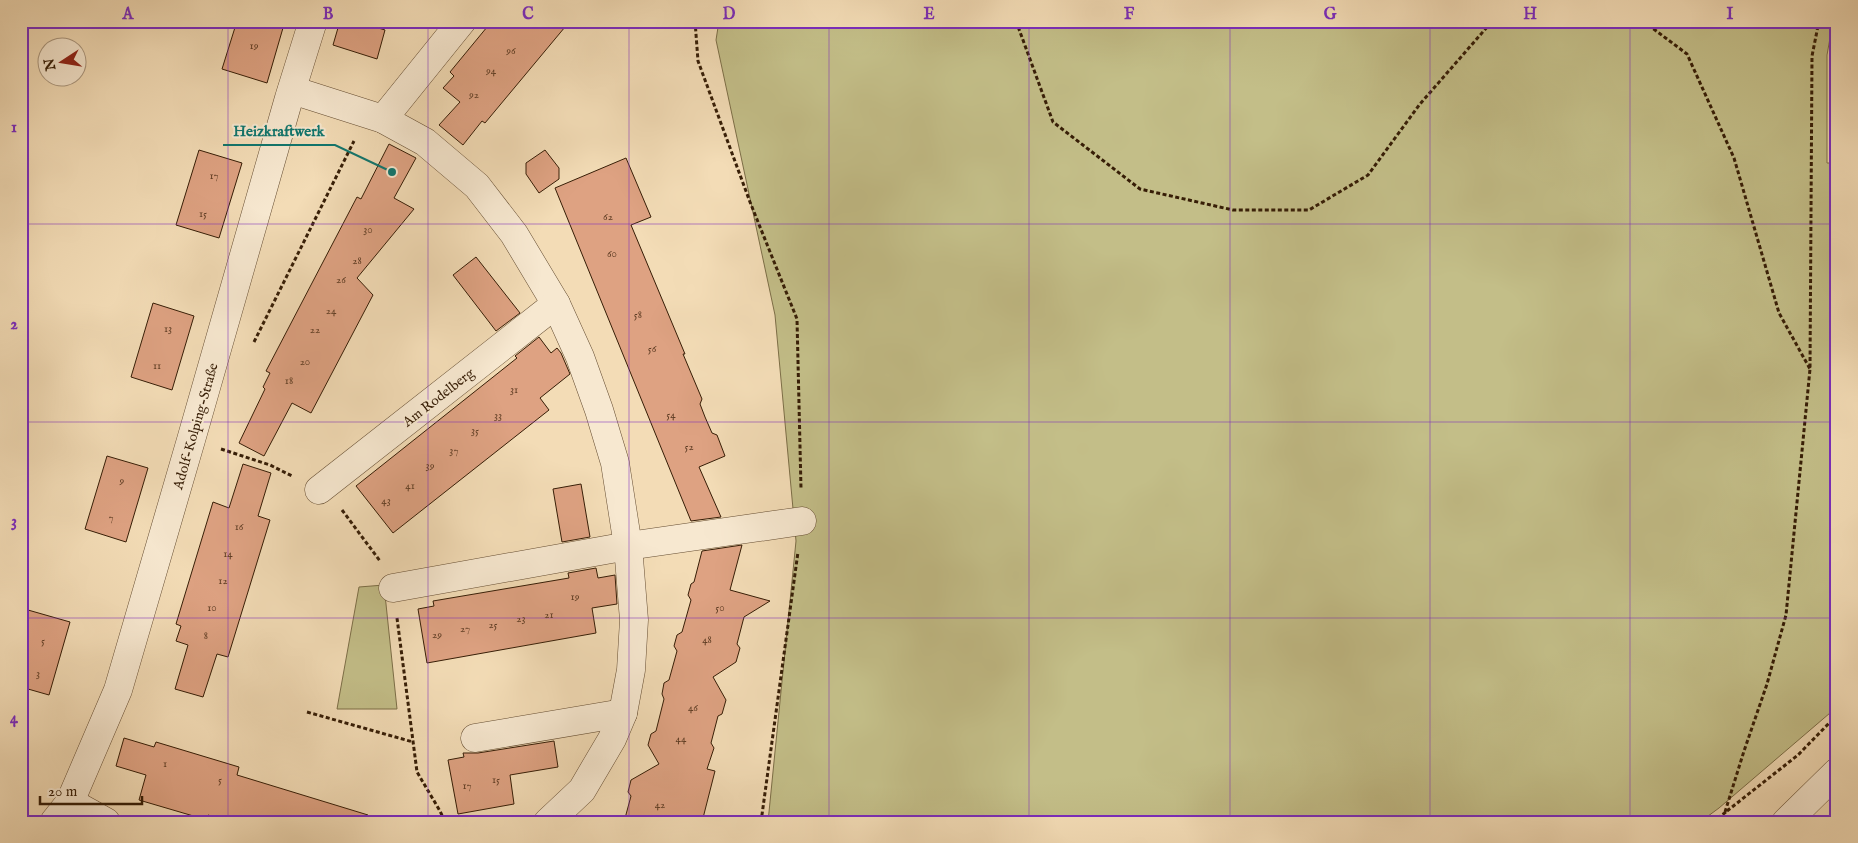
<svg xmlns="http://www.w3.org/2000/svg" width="1858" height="843" font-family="'IM FELL English',serif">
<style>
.green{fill:#c3be88;stroke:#7c6e47}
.building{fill:#dea282;stroke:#361d06}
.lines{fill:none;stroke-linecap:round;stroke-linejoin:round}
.minor-casing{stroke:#654d32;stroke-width:29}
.path{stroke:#361d06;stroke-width:3;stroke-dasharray:4 2.5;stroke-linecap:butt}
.minor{stroke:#f7e8d0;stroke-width:28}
.grid{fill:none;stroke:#7b2cbf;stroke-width:1;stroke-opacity:0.55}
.labels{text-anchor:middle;stroke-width:4;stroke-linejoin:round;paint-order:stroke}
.number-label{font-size:11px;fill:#603e25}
.street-label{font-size:14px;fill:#361d06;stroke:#f7e8d0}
.leader{fill:none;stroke:#0f766e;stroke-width:2}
.callout-dot{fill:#0f766e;stroke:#f7e8d0;stroke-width:2}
.callout-label{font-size:15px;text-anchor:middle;font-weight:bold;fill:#0f766e;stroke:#f7e8d0;stroke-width:4;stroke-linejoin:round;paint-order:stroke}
.neatline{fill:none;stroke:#7b2cbf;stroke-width:2}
.grid-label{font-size:16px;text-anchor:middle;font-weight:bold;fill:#7b2cbf}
</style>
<rect width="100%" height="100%" fill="#f3dcb6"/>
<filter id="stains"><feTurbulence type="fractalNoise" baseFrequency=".004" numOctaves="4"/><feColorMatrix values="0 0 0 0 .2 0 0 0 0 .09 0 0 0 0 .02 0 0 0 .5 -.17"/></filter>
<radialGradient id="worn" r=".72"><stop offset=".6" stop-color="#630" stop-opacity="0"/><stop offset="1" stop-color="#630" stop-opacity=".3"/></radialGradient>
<g class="green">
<path d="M 719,21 L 1833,21 L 1827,55 L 1827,163 L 1837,163 L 1837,707 L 1719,808 L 1700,822 L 768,822 L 796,541 L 775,315 L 716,40 Z"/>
<path d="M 384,585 L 397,709 L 337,709 L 359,587 Z"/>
</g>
<g class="building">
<path d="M 237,21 L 285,21 L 267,83 L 222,69 Z"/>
<path d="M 340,21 L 355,21 L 385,30 L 377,59 L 333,45 Z"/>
<path d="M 492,21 L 570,21 L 485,123 L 482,121 L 463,145 L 439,125 L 460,102 L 443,88 L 454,76 L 450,72 Z"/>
<path d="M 389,144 L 416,158 L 394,198 L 414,209 L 357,278 L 373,295 L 311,413 L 292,403 L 264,456 L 239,443 L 265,389 L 263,387 L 270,373 L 266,371 L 357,197 L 361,199 Z"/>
<path d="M 199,150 L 242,163 L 219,238 L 176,225 Z"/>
<path d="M 545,150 L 559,168 L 559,179 L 539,193 L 526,174 L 526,163 Z"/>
<path d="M 626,158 L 651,217 L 631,225 L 685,354 L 683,354 L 702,399 L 700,404 L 705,417 L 712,433 L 717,435 L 725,456 L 699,467 L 721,517 L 691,521 L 555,188 Z"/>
<path d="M 476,257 L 520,313 L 496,331 L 453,275 Z"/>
<path d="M 153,303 L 194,316 L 172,390 L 131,377 Z"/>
<path d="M 539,337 L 551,353 L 557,348 L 561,353 L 570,374 L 540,398 L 549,410 L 393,533 L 356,486 L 517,358 L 515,356 Z"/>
<path d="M 107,456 L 148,468 L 126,542 L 85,529 Z"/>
<path d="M 243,464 L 271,473 L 258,516 L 270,520 L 228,657 L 217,654 L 203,697 L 175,689 L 188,645 L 176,641 L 181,626 L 176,624 L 213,502 L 229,508 Z"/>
<path d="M 581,484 L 590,537 L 562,542 L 553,489 Z"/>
<path d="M 742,545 L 730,590 L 770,601 L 744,617 L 737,644 L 740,648 L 736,662 L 713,677 L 726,700 L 722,714 L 718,716 L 711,743 L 714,748 L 707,769 L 715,771 L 702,822 L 624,822 L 631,796 L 628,792 L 631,780 L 659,764 L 648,745 L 651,734 L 656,731 L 664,699 L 662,694 L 664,683 L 669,680 L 677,651 L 674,646 L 677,635 L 682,632 L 691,600 L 688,595 L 691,584 L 694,582 L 702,551 Z"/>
<path d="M 596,568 L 598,578 L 615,575 L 617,604 L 592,608 L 596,633 L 427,663 L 418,609 L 434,606 L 433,601 L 569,578 L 568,573 Z"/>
<path d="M 28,610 L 70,622 L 49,695 L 21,687 L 21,633 Z"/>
<path d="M 124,738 L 154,747 L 156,742 L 239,767 L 237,775 L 368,815 L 367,822 L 230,822 L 208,815 L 207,820 L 139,800 L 146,775 L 116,766 Z"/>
<path d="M 554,741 L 558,767 L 510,775 L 514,804 L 458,814 L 448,760 L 464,757 L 463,753 L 478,753 Z"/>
</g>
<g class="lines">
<g class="minor-casing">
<g id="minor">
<path d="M 292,90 L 383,119 L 425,142 L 477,186 L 514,234 L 556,304 L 580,357 L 599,410 L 615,463 L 628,546 L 634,620 L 631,670 L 623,713 L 612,739 L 582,790 L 548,822"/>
<path d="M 383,119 L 462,21"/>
<path d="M 319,490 L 556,304"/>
<path d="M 393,588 L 628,546 L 802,521"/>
<path d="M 475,738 L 623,713"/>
<path d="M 70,802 L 106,822"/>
<path d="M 54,822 L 70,802 L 118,690 L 191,440 L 289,98 L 313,21"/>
<path d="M 1786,822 L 1837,772"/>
</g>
</g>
<g class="path">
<path d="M 695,21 L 698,61 L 750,202 L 797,319 L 801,489"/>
<path d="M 1016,21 L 1053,122 L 1140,189 L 1233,210 L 1309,210 L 1368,175 L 1420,104 L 1488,26 L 1497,21"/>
<path d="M 1643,21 L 1687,54 L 1734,158 L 1779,313 L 1810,369"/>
<path d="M 254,342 L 354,141"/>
<path d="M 221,449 L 270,465 L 292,476"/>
<path d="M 342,510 L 380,561"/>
<path d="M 397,618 L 417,772 L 440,811 L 445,822"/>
<path d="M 307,712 L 413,742"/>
<path d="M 1727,811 L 1798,755 L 1837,715"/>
<path d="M 1725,812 L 1744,751 L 1767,684 L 1786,615 L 1810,369 L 1812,56 L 1819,21"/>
<path d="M 761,822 L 798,552"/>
<path d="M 1712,822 L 1726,812"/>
</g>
<use href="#minor" class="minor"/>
</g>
<path class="grid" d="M 228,21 L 228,822M 428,21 L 428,822M 629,21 L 629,822M 829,21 L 829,822M 1029,21 L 1029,822M 1230,21 L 1230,822M 1430,21 L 1430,822M 1630,21 L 1630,822M 21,224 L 1837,224M 21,422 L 1837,422M 21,618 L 1837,618"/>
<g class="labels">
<g class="number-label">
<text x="254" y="49">19</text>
<text x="511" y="54">96</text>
<text x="491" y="74">94</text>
<text x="474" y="98">92</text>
<text x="214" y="179">17</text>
<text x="203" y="217">15</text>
<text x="608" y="220">62</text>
<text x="368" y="233">30</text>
<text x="612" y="257">60</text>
<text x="357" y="264">28</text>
<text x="341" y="283">26</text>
<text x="331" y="314">24</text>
<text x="638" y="318">58</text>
<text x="168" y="332">13</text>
<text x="315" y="333">22</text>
<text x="652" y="352">56</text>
<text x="305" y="365">20</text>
<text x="157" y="369">11</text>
<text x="289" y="384">18</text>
<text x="514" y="393">31</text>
<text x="671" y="418">54</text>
<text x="498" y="419">33</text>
<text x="475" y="434">35</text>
<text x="689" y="450">52</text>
<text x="454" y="454">37</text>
<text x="430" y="469">39</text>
<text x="122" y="484">9</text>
<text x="410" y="489">41</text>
<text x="386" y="504">43</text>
<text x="111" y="521">7</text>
<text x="239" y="530">16</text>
<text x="228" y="557">14</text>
<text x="223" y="584">12</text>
<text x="575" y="600">19</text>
<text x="212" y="611">10</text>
<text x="720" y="611">50</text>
<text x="549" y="618">21</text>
<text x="521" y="622">23</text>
<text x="493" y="628">25</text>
<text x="465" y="632">27</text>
<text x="437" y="638">29</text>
<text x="206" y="639">8</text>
<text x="707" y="643">48</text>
<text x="43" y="644">5</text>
<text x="38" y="677">3</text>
<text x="693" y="711">46</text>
<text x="681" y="742">44</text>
<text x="165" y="767">1</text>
<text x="220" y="783">5</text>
<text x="496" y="783">15</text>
<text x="467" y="789">17</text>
<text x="660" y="808">42</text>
</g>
<g class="street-label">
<text transform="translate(438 397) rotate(-38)" y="5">Am Rodelberg</text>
<text transform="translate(195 426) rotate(-74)" y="5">Adolf-Kolping-Straße</text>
</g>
</g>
<path class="leader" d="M392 172L335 145H223"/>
<circle class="callout-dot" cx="392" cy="172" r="5"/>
<g class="callout-label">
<text x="279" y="136">Heizkraftwerk</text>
</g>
<rect width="1858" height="843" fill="none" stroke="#f3dcb6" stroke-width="55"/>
<g transform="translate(62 62) rotate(258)"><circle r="24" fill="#f7e8d0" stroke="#aa977f"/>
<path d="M0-4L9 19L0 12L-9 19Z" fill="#8f2418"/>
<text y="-8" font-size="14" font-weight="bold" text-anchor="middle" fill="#361d06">N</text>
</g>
<path d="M40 796v8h102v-8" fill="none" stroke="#361d06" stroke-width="2.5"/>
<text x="48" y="796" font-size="15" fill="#361d06" stroke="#f7e8d0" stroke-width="4" paint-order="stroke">20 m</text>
<rect x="28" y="28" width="1802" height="788" class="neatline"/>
<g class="grid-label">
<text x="128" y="19">A</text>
<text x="328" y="19">B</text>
<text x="528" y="19">C</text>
<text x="729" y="19">D</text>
<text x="929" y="19">E</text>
<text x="1129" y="19">F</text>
<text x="1330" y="19">G</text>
<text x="1530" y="19">H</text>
<text x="1730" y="19">I</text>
<text x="14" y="132">1</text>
<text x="14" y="329">2</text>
<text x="14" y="526">3</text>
<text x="14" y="723">4</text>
</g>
<rect width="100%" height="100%" filter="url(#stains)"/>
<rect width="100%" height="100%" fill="url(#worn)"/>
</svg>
